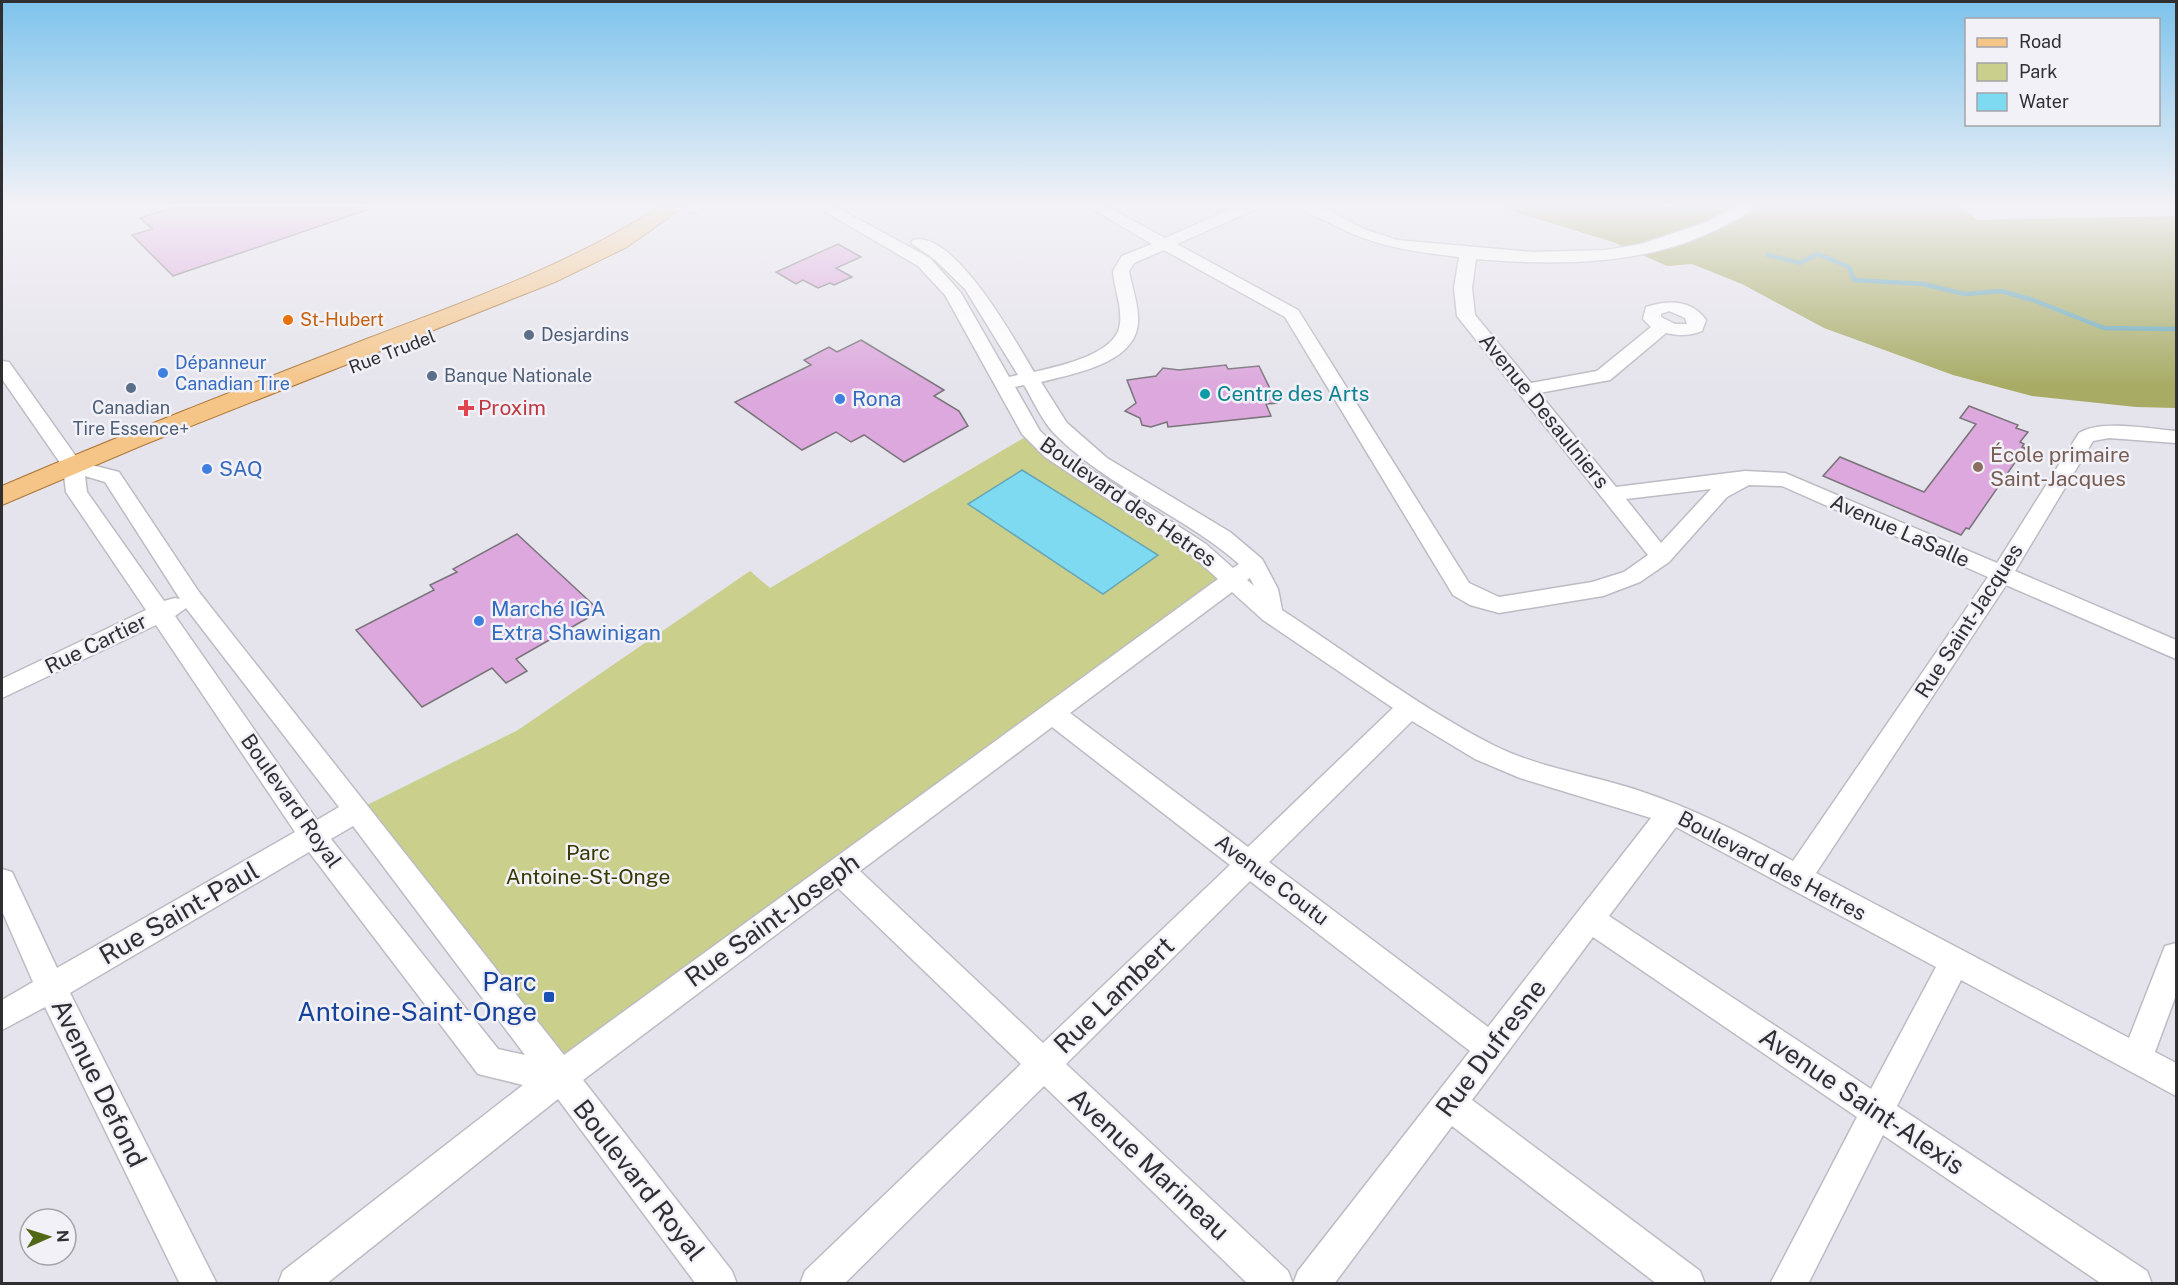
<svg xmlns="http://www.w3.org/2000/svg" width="2178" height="1285" font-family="'Public Sans',sans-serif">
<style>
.green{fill:#cacf8c}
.forest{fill:#a7ab64}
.water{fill:#7edaf1;stroke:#66a6b7;stroke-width:1.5}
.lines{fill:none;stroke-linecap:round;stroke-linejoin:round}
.stream{stroke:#66a6b7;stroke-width:4.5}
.building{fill:#dca8dd;stroke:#797479;stroke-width:1.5}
.minor-casing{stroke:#bdbbc3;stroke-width:3}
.major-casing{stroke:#ac7736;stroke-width:2}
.minor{fill:#fff;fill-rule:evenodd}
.major{fill:#f5c588;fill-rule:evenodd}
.food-dot{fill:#e8710a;stroke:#f2f1f8;stroke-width:2}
.service-dot{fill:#5c6f8a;stroke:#f2f1f8;stroke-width:2}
.shop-dot{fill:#3f7fe0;stroke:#f2f1f8;stroke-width:2}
.culture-dot{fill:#0f9aa8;stroke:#f2f1f8;stroke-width:2}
.health-dot{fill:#e0444e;stroke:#f2f1f8;stroke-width:2}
.education-dot{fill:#8d6e63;stroke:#f2f1f8;stroke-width:2}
.transit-dot{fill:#1a4fb4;stroke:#f2f1f8;stroke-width:2}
.labels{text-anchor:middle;stroke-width:5;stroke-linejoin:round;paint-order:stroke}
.far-food-label{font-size:18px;fill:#c56008;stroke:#f2f1f8;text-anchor:start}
.far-service-label{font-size:18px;fill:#4e5e75;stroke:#f2f1f8;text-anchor:start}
.far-street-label{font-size:18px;fill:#2f2e31;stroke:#f2f1f8}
.far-shop-label{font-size:18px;fill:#366cbe;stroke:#f2f1f8;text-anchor:start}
.culture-label{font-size:21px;fill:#0d838f;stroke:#f2f1f8;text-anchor:start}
.shop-label{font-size:21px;fill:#366cbe;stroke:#f2f1f8;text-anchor:start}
.health-label{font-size:21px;fill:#be3a42;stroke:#f2f1f8;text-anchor:start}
.street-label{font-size:21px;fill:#2f2e31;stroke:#f2f1f8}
.education-label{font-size:21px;fill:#785e54;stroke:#f2f1f8;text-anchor:start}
.park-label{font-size:21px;fill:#373900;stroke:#f2f1f8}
.near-street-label{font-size:26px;fill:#2f2e31;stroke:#f2f1f8}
.near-transit-label{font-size:26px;fill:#164399;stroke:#f2f1f8;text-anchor:end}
</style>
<rect width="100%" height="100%" fill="#e5e3eb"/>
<path class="green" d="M 1027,436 L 1235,579 L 560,1077 L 347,815 L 518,730 L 750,571 L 770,588 Z"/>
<path class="forest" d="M 1499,207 L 1960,207 L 1977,220 L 2176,216 L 2176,408 L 2136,407 L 2032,396 L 1953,375 L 1824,328 L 1742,284 L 1692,264 L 1667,266 L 1613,242 Z"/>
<path class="water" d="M 1022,470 L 1158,555 L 1103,594 L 968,504 Z"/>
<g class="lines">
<g class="stream">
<path d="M 1670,207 L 1685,211"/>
<path d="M 1768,255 L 1800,263 L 1818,254 L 1849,267 L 1854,280 L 1923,284 L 1965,294 L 2001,291 L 2033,300 L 2104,328 L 2176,329"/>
</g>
</g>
<g class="building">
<path d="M 174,207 L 367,207 L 367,210 L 173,276 L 132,235 L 152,229 L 140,218 Z"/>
<path d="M 838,244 L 861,257 L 836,268 L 852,277 L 834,285 L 830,283 L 818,288 L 803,280 L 796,284 L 776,272 Z"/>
<path d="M 861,340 L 944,390 L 934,396 L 959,411 L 968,426 L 904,462 L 864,435 L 851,442 L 836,432 L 802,450 L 735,402 L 811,365 L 804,360 L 829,347 L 837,352 Z"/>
<path d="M 1226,365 L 1228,369 L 1259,366 L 1277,403 L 1266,404 L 1271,416 L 1168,427 L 1167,422 L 1151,427 L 1142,425 L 1140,418 L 1125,411 L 1136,403 L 1127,380 L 1156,376 L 1163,368 L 1179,370 Z"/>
<path d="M 1969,406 L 2018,425 L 2016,428 L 2028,432 L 2020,442 L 2024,444 L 2022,447 L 2025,448 L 1969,529 L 1966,528 L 1961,535 L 1823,476 L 1840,457 L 1924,492 L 1976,424 L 1960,418 Z"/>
<path d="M 517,534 L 600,611 L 516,659 L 527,671 L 506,683 L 492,668 L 422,707 L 356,630 L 434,590 L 430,585 L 457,572 L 453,569 Z"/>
</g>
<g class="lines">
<g class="minor-casing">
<g id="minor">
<path d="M 688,207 L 705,207 L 695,213 L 689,211 Z"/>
<path d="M 817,207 L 836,207 L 930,258 L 961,293 L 1009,377 L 1018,375 L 965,289 L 934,259 L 911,243 L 913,240 C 954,229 1016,342 1034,372 C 1060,366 1118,354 1120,323 C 1122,305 1114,288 1113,271 L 1122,256 L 1152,244 L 1089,207 L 1108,207 L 1165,238 L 1235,207 L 1256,207 L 1254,210 L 1177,244 L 1298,310 L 1469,583 L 1499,597 L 1592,582 L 1624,572 L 1648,555 L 1457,316 L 1454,288 L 1459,257 C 1408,251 1372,246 1326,221 C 1318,217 1307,214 1302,207 L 1322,207 L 1364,229 L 1397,240 L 1533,252 L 1606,250 L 1641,244 L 1707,222 L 1735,207 L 1754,207 C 1748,215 1736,219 1727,224 C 1652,266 1559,266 1476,259 L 1472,288 L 1475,315 L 1531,383 L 1597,371 L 1651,327 L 1643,319 L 1646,307 C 1668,300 1691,299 1706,320 L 1702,331 C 1690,336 1679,336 1666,333 L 1610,380 L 1539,393 L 1616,487 L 1745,471 L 1785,473 L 1997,563 L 2079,433 C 2101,419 2151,429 2176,431 L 2176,443 L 2109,438 L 2093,441 L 2015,571 L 2176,640 L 2176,659 L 2006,585 L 1816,873 L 2129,1038 L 2165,946 L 2176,943 L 2176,995 L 2155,1052 L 2176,1063 L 2176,1096 L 1961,980 L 1897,1106 L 2147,1271 L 2152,1284 L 2102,1284 L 1883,1135 L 1808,1284 L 1770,1284 L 1857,1117 L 1593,937 L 1472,1100 L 1700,1271 L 1705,1284 L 1657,1284 L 1452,1126 L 1334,1284 L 1293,1284 L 1298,1271 L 1470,1051 L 1250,881 L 1066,1064 L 1288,1271 L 1293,1284 L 1248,1284 L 1044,1086 L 844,1284 L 800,1284 L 805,1271 L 1021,1064 L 838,888 L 583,1080 L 732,1271 L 737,1284 L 696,1284 L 558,1099 L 326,1284 L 278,1284 L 283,1271 L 523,1085 L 478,1074 L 309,852 L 70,993 L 217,1284 L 180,1284 L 45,1007 L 2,1030 L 2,1000 L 33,982 L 2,911 L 2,869 L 12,872 L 57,968 L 295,832 L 156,625 L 2,698 L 2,679 L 146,610 L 66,492 L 63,467 L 2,379 L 2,361 L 9,362 L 80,462 L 119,472 L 199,592 L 564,1055 L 1218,579 L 1190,554 L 1045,457 L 1022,434 L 945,295 L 918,266 ZM 1164,250 L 1285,317 L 1453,595 L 1470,605 L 1499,613 L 1603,596 L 1640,582 L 1669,562 L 1727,497 L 1749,485 L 1782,486 L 1988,577 L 1793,861 C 1743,834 1694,809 1640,791 C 1592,775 1539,768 1493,745 C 1419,707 1351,655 1282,610 L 1278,589 L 1262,559 L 1230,532 L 1107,458 L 1067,423 L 1041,382 C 1072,374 1136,364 1138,322 C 1139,305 1132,288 1129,271 L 1134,263 ZM 1669,311 L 1685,318 L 1687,324 L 1675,324 L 1661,317 L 1661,314 ZM 1024,385 C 1033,400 1041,419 1053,432 C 1106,487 1182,514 1239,564 L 1233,568 L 1206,544 L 1059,449 L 1040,431 L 1015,387 ZM 85,476 L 105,482 L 180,599 L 175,598 L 164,601 L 87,492 ZM 1711,489 L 1661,543 L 1626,499 ZM 1250,578 L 1254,586 L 1247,580 ZM 1232,592 L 1263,620 L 1393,708 L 1248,847 L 1070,713 ZM 186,608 L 339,807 L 317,820 L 175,616 ZM 1412,721 L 1475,759 L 1520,778 L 1651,818 L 1488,1027 L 1269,862 ZM 1052,727 L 1230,865 L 1043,1043 L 860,871 ZM 353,826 L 525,1055 L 498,1049 L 331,839 ZM 1676,827 L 1936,967 L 1871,1089 L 1609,916 Z"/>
</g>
</g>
<g class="major-casing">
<path id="major" d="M 659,207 L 683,207 L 627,247 L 555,282 L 143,445 L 2,505 L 2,486 C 123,434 246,386 369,338 C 469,300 569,265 659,207 Z"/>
</g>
<use href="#minor" class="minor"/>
<use href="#major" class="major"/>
</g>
<linearGradient id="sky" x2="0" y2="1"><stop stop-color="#7dc3ec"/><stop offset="0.53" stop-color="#f3f2f6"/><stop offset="1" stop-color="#f3f2f6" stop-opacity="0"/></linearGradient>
<rect width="2178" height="387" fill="url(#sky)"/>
<circle class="food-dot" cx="288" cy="320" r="6"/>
<g class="service-dot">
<circle cx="529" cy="335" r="6"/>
<circle cx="432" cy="376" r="6"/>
<circle cx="131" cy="388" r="6"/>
</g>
<g class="shop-dot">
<circle cx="163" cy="373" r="6"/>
<circle cx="840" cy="399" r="6"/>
<circle cx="207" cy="469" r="6"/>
<circle cx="479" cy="621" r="6"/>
</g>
<circle class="culture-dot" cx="1205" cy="394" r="6"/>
<path class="health-dot" d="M463 399h6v6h6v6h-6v6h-6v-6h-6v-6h6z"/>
<circle class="education-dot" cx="1978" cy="467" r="6"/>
<rect class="transit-dot" x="543" y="991" width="12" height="12" rx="3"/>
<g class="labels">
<g class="far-food-label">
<text x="300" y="326">St-Hubert</text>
</g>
<g class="far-service-label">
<text x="541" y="341">Desjardins</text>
<text x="444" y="382">Banque Nationale</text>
<text x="131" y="414" text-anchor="middle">Canadian<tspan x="131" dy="21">Tire Essence+</tspan></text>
</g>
<g class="far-street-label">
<text transform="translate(392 352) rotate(-21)" y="6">Rue Trudel</text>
</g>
<g class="far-shop-label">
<text x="175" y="369">Dépanneur<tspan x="175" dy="21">Canadian Tire</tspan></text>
</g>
<g class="culture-label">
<text x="1217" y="401">Centre des Arts</text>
</g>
<g class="shop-label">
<text x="852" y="406">Rona</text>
<text x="219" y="476">SAQ</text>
<text x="491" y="616">Marché IGA<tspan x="491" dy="24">Extra Shawinigan</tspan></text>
</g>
<g class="health-label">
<text x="478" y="415">Proxim</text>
</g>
<g class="street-label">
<text transform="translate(1544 411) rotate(51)" y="7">Avenue Desaulniers</text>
<text transform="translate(1128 502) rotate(35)" y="7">Boulevard des Hetres</text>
<text transform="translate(1900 531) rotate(24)" y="7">Avenue LaSalle</text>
<text transform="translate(1969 621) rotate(-57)" y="7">Rue Saint-Jacques</text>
<text transform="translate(96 644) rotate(-26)" y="7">Rue Cartier</text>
<text transform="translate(291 801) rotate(55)" y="7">Boulevard Royal</text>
<text transform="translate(1772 866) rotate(28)" y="7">Boulevard des Hetres</text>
<text transform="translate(1272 880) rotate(37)" y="7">Avenue Coutu</text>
</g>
<g class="education-label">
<text x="1990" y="462">École primaire<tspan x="1990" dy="24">Saint-Jacques</tspan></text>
</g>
<g class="park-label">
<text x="588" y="860">Parc<tspan x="588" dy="24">Antoine-St-Onge</tspan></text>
</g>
<g class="near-street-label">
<text transform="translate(179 913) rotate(-30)" y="9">Rue Saint-Paul</text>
<text transform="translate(772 920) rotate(-36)" y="9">Rue Saint-Joseph</text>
<text transform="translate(1114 995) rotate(-44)" y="9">Rue Lambert</text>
<text transform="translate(1491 1048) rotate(-53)" y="9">Rue Dufresne</text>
<text transform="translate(99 1083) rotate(64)" y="9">Avenue Defond</text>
<text transform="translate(1862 1101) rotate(34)" y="9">Avenue Saint-Alexis</text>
<text transform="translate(1149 1164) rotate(43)" y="9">Avenue Marineau</text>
<text transform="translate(639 1180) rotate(52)" y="9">Boulevard Royal</text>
</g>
<g class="near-transit-label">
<text x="537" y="991">Parc<tspan x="537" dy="30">Antoine-Saint-Onge</tspan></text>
</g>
</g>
<rect width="2178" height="1285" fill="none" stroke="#2f2e31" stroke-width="6"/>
<rect x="1965" y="18" width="195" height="108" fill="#f2f1f8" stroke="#a4a3a8" stroke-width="1.5"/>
<rect x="1977" y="38" width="30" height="9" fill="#f5c588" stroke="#a4a3a8" stroke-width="1.5"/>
<text x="2019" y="48" font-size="18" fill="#2f2e31">Road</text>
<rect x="1977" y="63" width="30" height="18" fill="#cacf8c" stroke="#a4a3a8" stroke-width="1.5"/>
<text x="2019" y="78" font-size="18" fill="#2f2e31">Park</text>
<rect x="1977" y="93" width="30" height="18" fill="#7edaf1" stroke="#a4a3a8" stroke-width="1.5"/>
<text x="2019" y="108" font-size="18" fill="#2f2e31">Water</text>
<g transform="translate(48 1237) rotate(87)"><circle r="28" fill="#f2f1f8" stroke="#a4a3a8" stroke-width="1.5"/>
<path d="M0-4.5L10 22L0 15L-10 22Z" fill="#516716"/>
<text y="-9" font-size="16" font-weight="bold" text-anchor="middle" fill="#2f2e31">N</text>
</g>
</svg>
